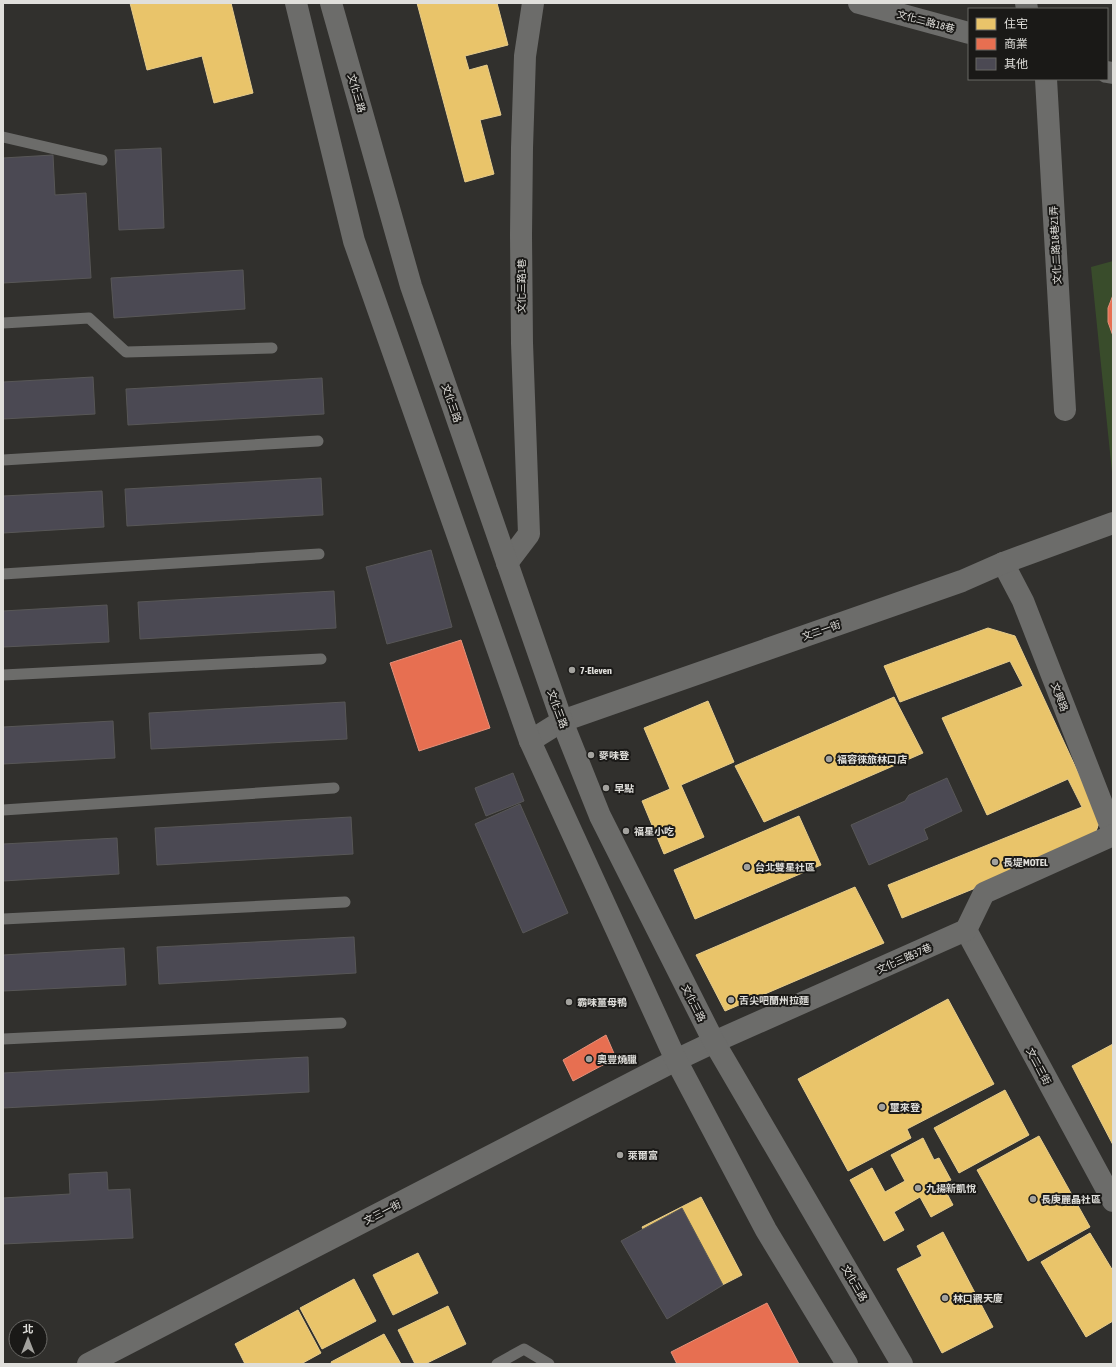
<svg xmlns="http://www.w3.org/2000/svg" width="1116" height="1367" font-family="'Asap Condensed','Noto Sans TC',sans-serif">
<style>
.green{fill:#394c2b}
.homes{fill:#e9c46a;stroke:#e6cc8c}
.shops{fill:#e76f51;stroke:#e5917a}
.building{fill:#4b4953;stroke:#585757}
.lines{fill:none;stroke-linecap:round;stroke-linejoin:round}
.service{stroke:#6c6c6a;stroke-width:11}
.minor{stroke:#6c6c6a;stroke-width:22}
.tertiary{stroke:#6c6c6a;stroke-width:22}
.poi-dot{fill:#a3a29e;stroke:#1a1917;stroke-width:1.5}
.labels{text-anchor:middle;stroke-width:4;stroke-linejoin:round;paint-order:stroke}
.street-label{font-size:10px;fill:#e0dfdb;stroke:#1a1917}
.poi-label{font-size:10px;font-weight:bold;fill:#e0dfdb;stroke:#1a1917;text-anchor:start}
</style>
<rect width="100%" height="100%" fill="#31302d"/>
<path class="green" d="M 1113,261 L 1113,471 L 1112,472 L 1091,267 Z"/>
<g class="homes">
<path d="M 130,3 L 231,3 L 253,93 L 214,103 L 202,56 L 147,70 Z"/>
<path d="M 417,3 L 497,3 L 508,45 L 465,56 L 469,70 L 487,65 L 501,115 L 480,120 L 494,174 L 465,182 Z"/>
<path d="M 988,628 L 1015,636 L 1100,820 L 1093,840 L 902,918 L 888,885 L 1082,807 L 1068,779 L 987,815 L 942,718 L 1023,686 L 1010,661 L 900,702 L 884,666 Z"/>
<path d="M 894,697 L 923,753 L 764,822 L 735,766 Z"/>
<path d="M 708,701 L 734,762 L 681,785 L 704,837 L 664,854 L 642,801 L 670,789 L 644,728 Z"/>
<path d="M 799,816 L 821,865 L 695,919 L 674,870 Z"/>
<path d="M 855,887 L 884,943 L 725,1011 L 696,955 Z"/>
<path d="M 948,999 L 994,1084 L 907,1129 L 911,1138 L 848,1171 L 798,1079 Z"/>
<path d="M 1113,1044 L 1113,1145 L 1072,1066 Z"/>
<path d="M 1005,1090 L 1029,1135 L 959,1173 L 934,1128 Z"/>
<path d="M 1039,1136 L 1090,1227 L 1028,1261 L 977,1170 Z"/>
<path d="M 923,1138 L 934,1160 L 939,1158 L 951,1180 L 942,1184 L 953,1205 L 931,1217 L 920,1197 L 894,1212 L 904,1230 L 884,1241 L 850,1180 L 872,1168 L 885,1192 L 905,1181 L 891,1155 Z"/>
<path d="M 701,1197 L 742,1275 L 683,1305 L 642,1227 Z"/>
<path d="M 943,1232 L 993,1327 L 942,1353 L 897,1269 L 922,1256 L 917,1246 Z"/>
<path d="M 1090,1233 L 1113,1271 L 1113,1321 L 1086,1337 L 1041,1262 Z"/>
<path d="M 418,1253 L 438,1293 L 393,1315 L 373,1275 Z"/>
<path d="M 354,1279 L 376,1321 L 322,1349 L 300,1308 Z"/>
<path d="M 448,1306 L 466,1344 L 425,1364 L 415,1364 L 398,1330 Z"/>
<path d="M 298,1310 L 321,1353 L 301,1364 L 245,1364 L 235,1344 Z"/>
<path d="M 384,1334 L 401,1364 L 332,1364 L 331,1362 Z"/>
</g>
<g class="shops">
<path d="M 1113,295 L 1113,336 L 1108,322 L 1108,308 Z"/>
<path d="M 461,640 L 490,728 L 419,751 L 390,663 Z"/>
<path d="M 606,1035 L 616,1058 L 573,1081 L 563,1060 Z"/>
<path d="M 767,1303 L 799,1364 L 677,1364 L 671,1352 Z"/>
</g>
<g class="building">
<path d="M 161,148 L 164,228 L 119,230 L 115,150 Z"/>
<path d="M 53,155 L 55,195 L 86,193 L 91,278 L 3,283 L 3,158 Z"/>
<path d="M 243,270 L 245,309 L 114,318 L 111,278 Z"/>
<path d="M 93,377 L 95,414 L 3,419 L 3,382 Z"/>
<path d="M 322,378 L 324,414 L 128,425 L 126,389 Z"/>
<path d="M 321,478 L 323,515 L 127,526 L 125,489 Z"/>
<path d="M 102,491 L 104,527 L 3,533 L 3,496 Z"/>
<path d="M 431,550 L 452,627 L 387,644 L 366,567 Z"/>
<path d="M 334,591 L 336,628 L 140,639 L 138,602 Z"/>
<path d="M 107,605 L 109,642 L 3,647 L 3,611 Z"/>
<path d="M 345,702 L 347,739 L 151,749 L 149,713 Z"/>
<path d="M 113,721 L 115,758 L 3,764 L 3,727 Z"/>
<path d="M 513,773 L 524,801 L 486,816 L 475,788 Z"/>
<path d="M 947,778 L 962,811 L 924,829 L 928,839 L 869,865 L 851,825 L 905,801 L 909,795 Z"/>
<path d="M 520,804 L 568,913 L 523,933 L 475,824 Z"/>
<path d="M 351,817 L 353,854 L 157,865 L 155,828 Z"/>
<path d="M 117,838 L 119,874 L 3,881 L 3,844 Z"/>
<path d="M 354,937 L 356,973 L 159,984 L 157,947 Z"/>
<path d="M 124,948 L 126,985 L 3,991 L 3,955 Z"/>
<path d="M 308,1057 L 309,1092 L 3,1108 L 3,1073 Z"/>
<path d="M 107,1172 L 108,1190 L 130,1189 L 133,1238 L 3,1244 L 3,1198 L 70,1194 L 69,1174 Z"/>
<path d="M 682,1208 L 723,1285 L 667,1319 L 621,1241 Z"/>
</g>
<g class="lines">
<g class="service">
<path d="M 3,137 L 102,160"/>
<path d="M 3,323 L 89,318 L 126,352 L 272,348"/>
<path d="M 3,460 L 318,441"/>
<path d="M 3,574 L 319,554"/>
<path d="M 3,675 L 321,659"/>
<path d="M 3,810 L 334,788"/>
<path d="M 3,919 L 345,902"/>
<path d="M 3,1039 L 341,1023"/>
<path d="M 497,1364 L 524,1349 L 549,1364"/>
</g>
<g class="minor">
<path d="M 859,3 L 969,33"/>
<path d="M 1026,3 L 1027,9"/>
<path d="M 1107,72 L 1113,73"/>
<path d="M 1046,79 L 1065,410"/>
<path d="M 507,563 L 529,534 L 522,343 L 521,235 L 522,148 L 525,56 L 533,3"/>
<path d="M 1003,563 L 1023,601 L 1113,832"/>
<path d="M 530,741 L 562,721 L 962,581 L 1003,563 L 1113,523"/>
<path d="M 966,930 L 1113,1201"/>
<path d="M 88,1364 L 676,1060 L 714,1042 L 966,930 L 984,893 L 1113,835"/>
</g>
<g class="tertiary">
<path d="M 296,3 L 354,241 L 530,741 L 676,1060 L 766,1230 L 847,1364"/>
<path d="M 331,3 L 411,286 L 562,721 L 600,816 L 714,1042 L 902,1364"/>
</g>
</g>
<g class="poi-dot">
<circle cx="572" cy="670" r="4"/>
<circle cx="591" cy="755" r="4"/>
<circle cx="829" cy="759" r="4"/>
<circle cx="606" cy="788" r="4"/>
<circle cx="626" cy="831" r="4"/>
<circle cx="995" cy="862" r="4"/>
<circle cx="747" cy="867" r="4"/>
<circle cx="731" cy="1000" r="4"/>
<circle cx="569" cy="1002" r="4"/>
<circle cx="589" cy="1059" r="4"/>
<circle cx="882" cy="1107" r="4"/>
<circle cx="620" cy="1155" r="4"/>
<circle cx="918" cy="1188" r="4"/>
<circle cx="1033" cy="1199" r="4"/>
<circle cx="945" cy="1298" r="4"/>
</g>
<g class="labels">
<g class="street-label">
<text transform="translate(926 21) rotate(15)" y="4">文化二路18巷</text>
<text transform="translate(357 93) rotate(74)" y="4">文化三路</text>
<text transform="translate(1055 245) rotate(-93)" y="4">文化二路18巷21弄</text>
<text transform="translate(521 286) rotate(-90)" y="4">文化三路1巷</text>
<text transform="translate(452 403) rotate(71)" y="4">文化三路</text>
<text transform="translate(821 630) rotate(-19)" y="4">文二一街</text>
<text transform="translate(1060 697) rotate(69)" y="4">文興路</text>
<text transform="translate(558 709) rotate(70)" y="4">文化三路</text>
<text transform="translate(904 958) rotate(-24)" y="4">文化三路37巷</text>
<text transform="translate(694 1003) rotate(63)" y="4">文化三路</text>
<text transform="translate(1039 1066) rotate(62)" y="4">文二三街</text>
<text transform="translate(382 1212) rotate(-27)" y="4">文三一街</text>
<text transform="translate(855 1283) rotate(60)" y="4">文化三路</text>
</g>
<g class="poi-label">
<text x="580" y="674">7-Eleven</text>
<text x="599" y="759">麥味登</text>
<text x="837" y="763">福容徠旅林口店</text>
<text x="614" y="792">早點</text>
<text x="634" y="835">福星小吃</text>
<text x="1003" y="866">長堤MOTEL</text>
<text x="755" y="871">台北雙星社區</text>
<text x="739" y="1004">舌尖吧蘭州拉麵</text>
<text x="577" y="1006">霸味薑母鴨</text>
<text x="597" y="1063">奧豐燒臘</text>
<text x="890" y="1111">璽來登</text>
<text x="628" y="1159">萊爾富</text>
<text x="926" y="1192">九揚新凱悅</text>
<text x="1041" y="1203">長庚麗晶社區</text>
<text x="953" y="1302">林口觀天廈</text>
</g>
</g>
<rect width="1116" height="1367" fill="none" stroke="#e0dfdb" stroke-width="8"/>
<rect x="968" y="8" width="140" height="72" fill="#1a1917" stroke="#696865"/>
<rect x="976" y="18" width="20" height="12" fill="#e9c46a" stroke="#696865"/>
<text x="1004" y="28" font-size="12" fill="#e0dfdb">住宅</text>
<rect x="976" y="38" width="20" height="12" fill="#e76f51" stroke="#696865"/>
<text x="1004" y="48" font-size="12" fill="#e0dfdb">商業</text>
<rect x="976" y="58" width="20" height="12" fill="#4b4953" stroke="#696865"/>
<text x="1004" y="68" font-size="12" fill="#e0dfdb">其他</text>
<g transform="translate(28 1339)"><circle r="19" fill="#1a1917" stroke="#696865"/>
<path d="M0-3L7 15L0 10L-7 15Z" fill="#a3a29e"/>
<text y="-6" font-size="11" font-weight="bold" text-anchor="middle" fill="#e0dfdb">北</text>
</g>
</svg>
